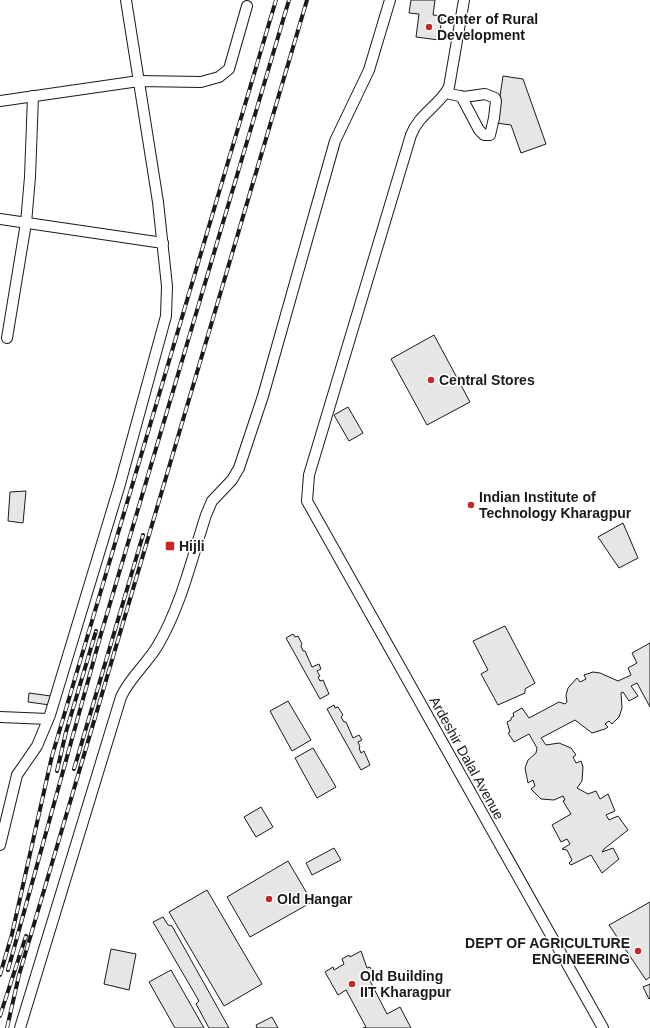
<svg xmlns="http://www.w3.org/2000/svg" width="650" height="1028" font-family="Arial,sans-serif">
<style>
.building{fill:#e6e6e6;stroke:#1a1a1a}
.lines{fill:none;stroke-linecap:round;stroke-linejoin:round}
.minor-casing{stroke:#1a1a1a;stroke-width:12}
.minor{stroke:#fff;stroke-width:10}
.rail-casing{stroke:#1a1a1a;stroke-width:4}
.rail{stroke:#fff;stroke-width:2.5;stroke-dasharray:8;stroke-linecap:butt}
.poi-dot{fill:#c62828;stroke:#fff;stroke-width:1.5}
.labels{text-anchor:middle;stroke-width:3;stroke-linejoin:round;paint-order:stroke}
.poi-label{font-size:14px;font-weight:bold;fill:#1a1a1a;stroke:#fff;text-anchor:start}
.street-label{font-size:14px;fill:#1a1a1a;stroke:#fff}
</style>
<rect width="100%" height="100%" fill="#fff"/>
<g class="building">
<path d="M 411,0 L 435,0 L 433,15 L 442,16 L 439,40 L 416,37 L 419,14 L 409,13 Z"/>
<path d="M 503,76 L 523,79 L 546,144 L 521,153 L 511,125 L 496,123 Z"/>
<path d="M 434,335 L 470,402 L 427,425 L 391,359 Z"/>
<path d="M 348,407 L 363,433 L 349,441 L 334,415 Z"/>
<path d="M 26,491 L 23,523 L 8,521 L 10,492 Z"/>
<path d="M 623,523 L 638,558 L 619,568 L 598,537 Z"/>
<path d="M 505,626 L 535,683 L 525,689 L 525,693 L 498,705 L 481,674 L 488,670 L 473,641 Z"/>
<path d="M 293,634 L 295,637 L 298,636 L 302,644 L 301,646 L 303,651 L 305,651 L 312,667 L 319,664 L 321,669 L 317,671 L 320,676 L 318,677 L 320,681 L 323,680 L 329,694 L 320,699 L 286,638 Z"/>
<path d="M 650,643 L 650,707 L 637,683 L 631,686 L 638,696 L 629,701 L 623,692 L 621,693 L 622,708 L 619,717 L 612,724 L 609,721 L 605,724 L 608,727 L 605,729 L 592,733 L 575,720 L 541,738 L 546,745 L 559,743 L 571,748 L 576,755 L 573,757 L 576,763 L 581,761 L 583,767 L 582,781 L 577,788 L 588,794 L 596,791 L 600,799 L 608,794 L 615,811 L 606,815 L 609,820 L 618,816 L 628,830 L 604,849 L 602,852 L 613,848 L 619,859 L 602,873 L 591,855 L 571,865 L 569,863 L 572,860 L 567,850 L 562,849 L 570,844 L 567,839 L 561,842 L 552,825 L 571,814 L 563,801 L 565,800 L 563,796 L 554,800 L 541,799 L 531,789 L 535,786 L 533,780 L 528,783 L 525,768 L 528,760 L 536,753 L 537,748 L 529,734 L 514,742 L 508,733 L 510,732 L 507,722 L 511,720 L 511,718 L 514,716 L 513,713 L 522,708 L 529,718 L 559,702 L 565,704 L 567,702 L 566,695 L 568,688 L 577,678 L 580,682 L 586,679 L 584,675 L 593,672 L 600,673 L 618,681 L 631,675 L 628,668 L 637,663 L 632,653 Z"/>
<path d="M 29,693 L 51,696 L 50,705 L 28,702 Z"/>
<path d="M 288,701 L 311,740 L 292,751 L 270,711 Z"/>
<path d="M 334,705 L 335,708 L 338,707 L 343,715 L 341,717 L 344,722 L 346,722 L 353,738 L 359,735 L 362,740 L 358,742 L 360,747 L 359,748 L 361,753 L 364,751 L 370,765 L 361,770 L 327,709 Z"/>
<path d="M 313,748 L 336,787 L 317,798 L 295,758 Z"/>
<path d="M 261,807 L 273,827 L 256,837 L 244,817 Z"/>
<path d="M 334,848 L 341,860 L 312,875 L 306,863 Z"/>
<path d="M 288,861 L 312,902 L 250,937 L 227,897 Z"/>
<path d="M 207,890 L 262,984 L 224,1006 L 169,912 Z"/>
<path d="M 650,902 L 650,977 L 646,980 L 609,925 Z"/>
<path d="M 163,917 L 168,925 L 172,926 L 229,1028 L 209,1028 L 196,1004 L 199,1001 L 153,922 Z"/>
<path d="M 111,949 L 136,954 L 129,990 L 104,984 Z"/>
<path d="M 361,951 L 367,968 L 370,967 L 374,974 L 368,977 L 387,1014 L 400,1007 L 411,1028 L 363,1028 L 366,1027 L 346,990 L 338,995 L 325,972 L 333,967 L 334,970 L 344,964 L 342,959 L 349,955 L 350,957 Z"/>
<path d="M 171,970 L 204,1028 L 175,1028 L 149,982 Z"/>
<path d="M 650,984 L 650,998 L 649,999 L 643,987 Z"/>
<path d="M 272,1017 L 278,1028 L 257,1028 L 256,1025 Z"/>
</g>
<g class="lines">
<g class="minor-casing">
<g id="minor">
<path d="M 464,0 L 449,87 C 439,106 419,114 411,135 L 309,475 L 307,501 L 603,1028"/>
<path d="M 446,93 L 464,97 L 485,94 L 495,98 L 496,101 L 494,118 L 490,135 L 484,135 L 479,130 L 461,96"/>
<path d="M 0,101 L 139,81 L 201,82 L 219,77 L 229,69 L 247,6"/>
<path d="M 0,219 L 163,243"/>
<path d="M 7,338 L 26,223 L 30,177 L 33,96"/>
<path d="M 0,717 L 48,719"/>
<path d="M 0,845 L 17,775 L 37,746 L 50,715 L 120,484 L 166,316 L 167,286 L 158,202 L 126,0"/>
<path d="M 20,1028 L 121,697 C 130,677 147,664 158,645 C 181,606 192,558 206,515 L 212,501 L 232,480 L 239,468 L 263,396 L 335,141 L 369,70 L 390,0"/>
</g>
</g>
<use href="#minor" class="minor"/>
<g class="rail-casing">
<g id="rail">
<path d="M 74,769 L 143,535"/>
<path d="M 57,771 L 66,732 L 96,631"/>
<path d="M 8,970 L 101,634 L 289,0"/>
<path d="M 0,975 L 12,934 L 52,756 L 276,0"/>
<path d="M 0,1016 L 26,936"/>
<path d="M 7,1028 L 19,975 L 307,0"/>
</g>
</g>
<use href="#rail" class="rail"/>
</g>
<g class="poi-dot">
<circle cx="429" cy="27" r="4"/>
<circle cx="431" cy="380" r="4"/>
<circle cx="471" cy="505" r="4"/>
<rect x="165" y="541" width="10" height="10" rx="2"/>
<circle cx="269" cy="899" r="4"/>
<circle cx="638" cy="951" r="4"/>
<circle cx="352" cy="984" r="4"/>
</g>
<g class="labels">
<g class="poi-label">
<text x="437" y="24">Center of Rural<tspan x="437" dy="16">Development</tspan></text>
<text x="439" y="385">Central Stores</text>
<text x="479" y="502">Indian Institute of<tspan x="479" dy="16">Technology Kharagpur</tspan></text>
<text x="179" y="551">Hijli</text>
<text x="277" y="904">Old Hangar</text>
<text x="630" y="948" text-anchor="end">DEPT OF AGRICULTURE<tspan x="630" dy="16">ENGINEERING</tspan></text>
<text x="360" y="981">Old Building<tspan x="360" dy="16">IIT Kharagpur</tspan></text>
</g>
<g class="street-label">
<text transform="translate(467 758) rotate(61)" y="5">Ardeshir Dalal Avenue</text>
</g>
</g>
</svg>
